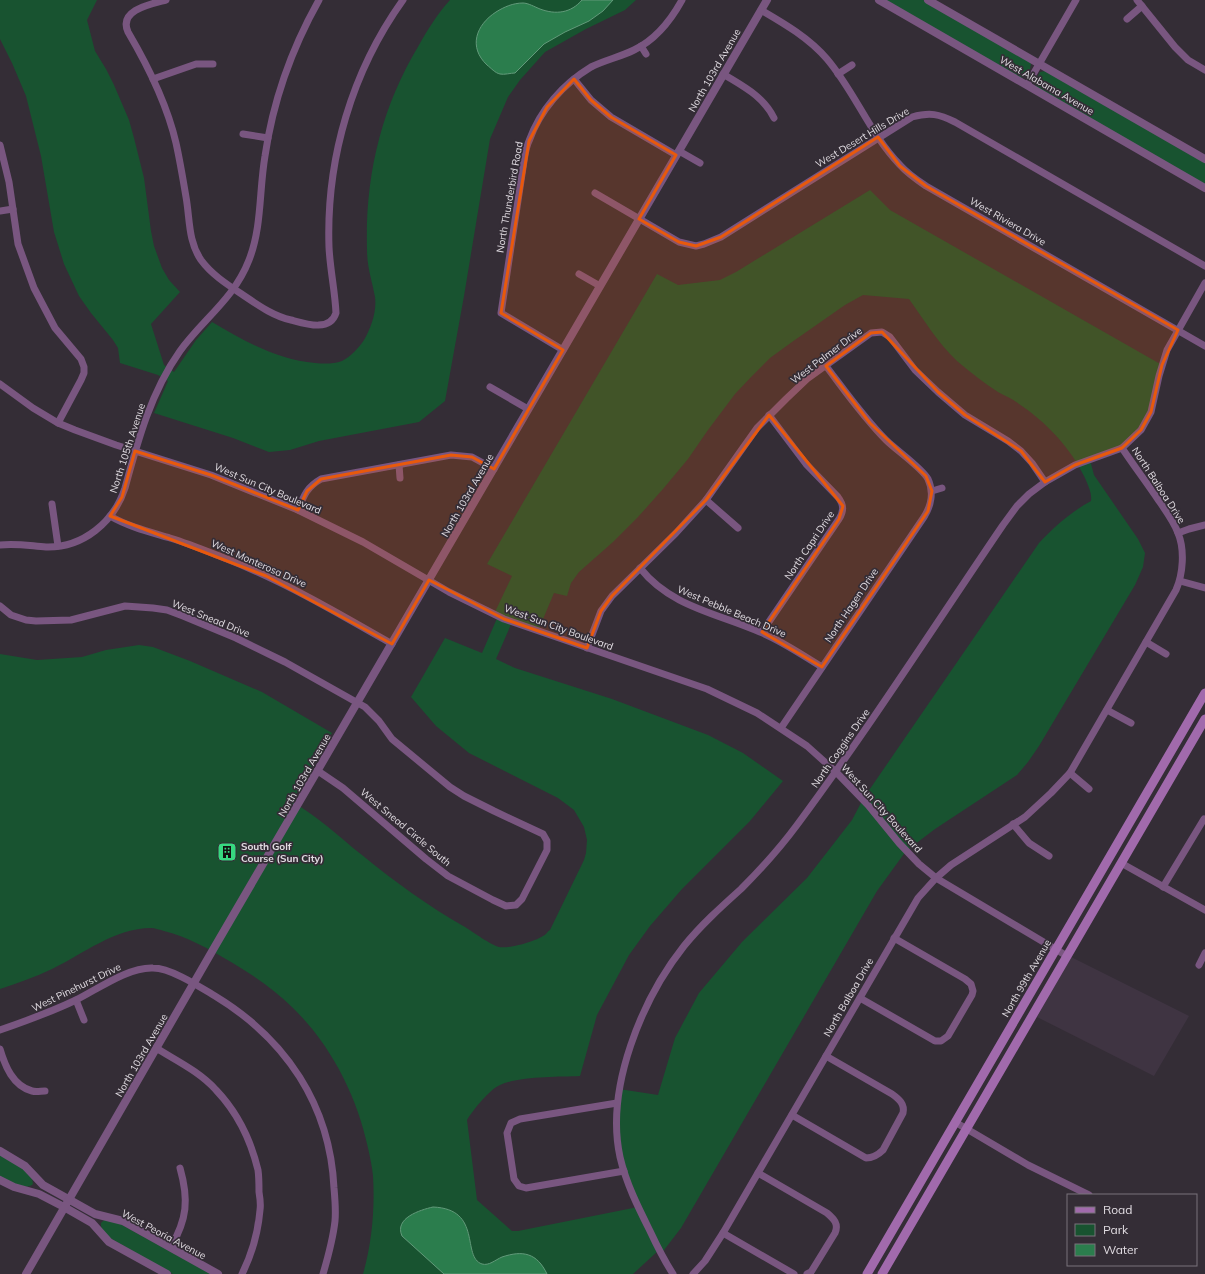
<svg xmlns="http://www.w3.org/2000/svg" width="1205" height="1274" font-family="Mulish,sans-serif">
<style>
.built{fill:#3f3442}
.green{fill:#185330;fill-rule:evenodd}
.water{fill:#2b7d4d;stroke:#629a7a}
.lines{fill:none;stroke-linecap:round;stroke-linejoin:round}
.minor{stroke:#795680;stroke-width:7}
.tertiary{stroke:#795680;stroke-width:8}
.secondary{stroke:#a16aac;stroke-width:9}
.marked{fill:#e8590c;fill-opacity:0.2;stroke:#e8590c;stroke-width:3;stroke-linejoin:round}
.labels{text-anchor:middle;stroke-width:3.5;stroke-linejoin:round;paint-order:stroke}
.street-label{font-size:10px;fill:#e1dce2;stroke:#342d36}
.poi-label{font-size:10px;font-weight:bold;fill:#e1dce2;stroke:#342d36;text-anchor:start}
</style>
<rect width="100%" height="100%" fill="#342d36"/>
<path class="built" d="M 1071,957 L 1189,1016 L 1154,1076 L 1037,1017 Z"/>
<g class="green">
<path d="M 0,0 L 97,0 L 87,20 L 95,51 L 106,69 L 114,85 L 129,120 L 134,138 L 144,178 L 151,231 L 154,246 L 162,268 L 169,280 L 180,292 L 151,324 L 164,365 L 174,372 L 196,340 L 212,322 C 244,341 278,360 315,363 C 324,364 334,364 342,361 C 350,357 359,348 364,340 C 371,328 377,311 375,297 C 372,280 367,268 367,249 C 365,176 381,108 419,45 C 428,29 438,13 450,0 L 636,0 L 625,10 L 586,29 L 545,52 L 520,80 L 508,97 L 490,139 L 464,296 L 445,401 L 419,422 L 319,441 L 290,450 L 269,452 L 233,438 L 154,413 L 168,381 L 158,375 L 120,363 L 118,348 L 113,340 L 91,313 L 79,296 L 64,264 L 54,232 L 41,156 L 26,96 L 12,63 L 0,39 Z"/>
<path d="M 885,0 L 923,0 L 1029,61 L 1031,64 L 1030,69 L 1026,76 L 1021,78 Z"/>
<path d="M 1045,71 L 1205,163 L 1205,185 L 1036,87 L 1035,83 L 1040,72 Z"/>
<path d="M 870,190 L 890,210 L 1162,365 L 1151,412 L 1122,448 L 1090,460 L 1094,475 L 1138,539 L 1145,553 L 1143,567 L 1135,585 L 1039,746 L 1028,762 L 1017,775 L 935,829 L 906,851 L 877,891 L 681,1228 L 661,1254 L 659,1250 L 633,1274 L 363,1274 C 372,1243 375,1208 373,1176 C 372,1166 370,1157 368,1148 C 357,1096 331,1045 293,1008 C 275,990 253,975 231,962 C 209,949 188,937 164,931 C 160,930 155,928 151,928 C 115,928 83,954 52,969 C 35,977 18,983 0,989 L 0,654 L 37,660 L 82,657 L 106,650 L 139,645 L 153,647 L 190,661 L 262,692 L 332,733 L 292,802 C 318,816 339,837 362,855 C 395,882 428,906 465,927 C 473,932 491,945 499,947 C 509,949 538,941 546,934 C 546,934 549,930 550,930 L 584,860 L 586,853 L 587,840 L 584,827 L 574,810 L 558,798 L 469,753 L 436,726 L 411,697 L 445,638 L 482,653 L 498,616 L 494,614 L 512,576 L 487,564 L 657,274 L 678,285 L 720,280 L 736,272 ZM 863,295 L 909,299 C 924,320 938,343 957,361 C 970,372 984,383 998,392 C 1005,396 1013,399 1019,404 C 1046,422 1071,448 1085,478 C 1088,486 1092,492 1091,501 C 1071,512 1055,526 1039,543 L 863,799 L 852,820 L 807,878 L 742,942 L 699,993 L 675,1038 L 658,1095 L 619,1089 L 620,1156 L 638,1207 L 518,1231 L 512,1231 L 477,1200 L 467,1120 C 473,1110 490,1089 500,1085 C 520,1076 558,1077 580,1076 L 597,1015 L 629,955 L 650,926 L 682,889 L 750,821 L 783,781 L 743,753 L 708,735 L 612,699 L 515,668 L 496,659 L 512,622 L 538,631 L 554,593 L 567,596 L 571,583 L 579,572 L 613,542 L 638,517 L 663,489 L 688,459 L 708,430 L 735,394 L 752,376 L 770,358 L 792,342 L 845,305 Z"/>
<path d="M 0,1155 L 23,1168 L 32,1178 L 33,1184 C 25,1192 9,1180 0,1177 Z"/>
<path d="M 104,1220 L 113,1220 L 211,1274 L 173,1274 L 110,1238 C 106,1234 100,1229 101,1223 Z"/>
</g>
<g class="water">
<path d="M 582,0 L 613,0 L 603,11 L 589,21 L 565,32 L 544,44 L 515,73 C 511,73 504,75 500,74 C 495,73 491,68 487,65 C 468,47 476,25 496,12 C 504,7 513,3 523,3 C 528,3 535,7 540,9 C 556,15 571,13 582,0 Z"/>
<path d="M 433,1207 C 483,1209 461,1257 482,1264 C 489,1266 495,1260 502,1257 C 523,1250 537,1253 547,1274 L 444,1274 L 402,1236 C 394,1218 420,1210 433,1207 Z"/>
</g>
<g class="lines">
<g class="minor">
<path d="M 166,0 C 151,4 118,10 128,32 C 148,66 167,104 176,143 C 180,161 183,179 186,197 C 190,219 188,241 201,260 C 212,275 228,285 243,295 C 258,305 273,316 291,320 C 306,324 330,332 336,313 C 335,291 330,269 329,247 C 326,159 352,71 403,0"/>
<path d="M 1137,0 L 1175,47 L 1188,60 L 1205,70"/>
<path d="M 761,10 C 785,24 809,38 827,59 C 855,92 870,134 900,165 C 908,174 917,180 926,186 L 1205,346"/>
<path d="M 1127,19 L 1142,6"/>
<path d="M 641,46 L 646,54"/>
<path d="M 723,74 C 744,87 763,96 774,118"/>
<path d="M 838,74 L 852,65"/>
<path d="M 153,79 L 196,64 L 213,64"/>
<path d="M 574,79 L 591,100 L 611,117 L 676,155"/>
<path d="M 1027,85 L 1076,0"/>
<path d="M 243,134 L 268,138"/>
<path d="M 0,145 L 9,182 L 18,244 L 34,288 L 55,328 L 81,359 L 84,367 L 84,373 L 81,380 L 58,423"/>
<path d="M 679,151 L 700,163"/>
<path d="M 595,193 L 679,242 L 696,246 L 704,244 L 721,237 L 912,117 C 930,112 939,114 955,122 L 1205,266"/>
<path d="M 0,211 L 13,209"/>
<path d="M 579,274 L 600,286"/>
<path d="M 563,350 L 501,313 L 524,161 C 525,155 526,147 529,141 C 540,110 563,84 591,67 C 605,60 620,57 634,50 C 655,40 671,20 682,0"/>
<path d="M 0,384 L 33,408 L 58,423 L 75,430 L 116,445 L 211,475 L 298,510 L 363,542 L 449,592 L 504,619 L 707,689 L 757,713 L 807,746 L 836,772 L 868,805 L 899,843 L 919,864 L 936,878 L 1067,956"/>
<path d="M 490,387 L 528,409"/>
<path d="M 399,465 L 400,478"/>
<path d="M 932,491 L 942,488"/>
<path d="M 706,500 L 738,528"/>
<path d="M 52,504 L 58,546"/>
<path d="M 298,510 C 304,495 307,487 321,479 L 451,455 L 472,457 L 494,469"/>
<path d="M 110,516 C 129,527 150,532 170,538 C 190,544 209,552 227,559 C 285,582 338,613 392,644"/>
<path d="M 1178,533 L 1189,529 L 1205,525"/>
<path d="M 0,545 C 16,543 31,546 46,547 C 83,548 114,522 125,488 C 138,440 151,392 180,351 C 203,319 234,299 249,260 C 262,227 259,191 265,156 C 273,101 292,48 319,0"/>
<path d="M 640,568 C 671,607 717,613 760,632 C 782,641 802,655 822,667"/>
<path d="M 1180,581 L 1205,588"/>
<path d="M 0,606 L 11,615 L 26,620 L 36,621 L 71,620 L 125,606 L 153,608 L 167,610 L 183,616 L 236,638 L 285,662 L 365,707 L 379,721 L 392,739 L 450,787 L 464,796 L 494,811 L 543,834 L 547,841 L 547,850 L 522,899 L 516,905 L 506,906 L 493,900 L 448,876 L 426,859 L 343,788 L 318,771"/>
<path d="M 762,632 L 839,519 C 844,511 844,505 838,497 L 806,464 L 769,415"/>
<path d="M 1146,642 L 1166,654"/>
<path d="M 587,648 L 601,611 L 612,596 L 676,533 L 706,500 L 757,428 L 786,399 L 807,379 L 871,333 L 882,332 L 890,337 L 915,370 L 938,392 L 965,415 L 1008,441 L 1021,451 L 1032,463 L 1045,482"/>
<path d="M 1107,710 L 1131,723"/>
<path d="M 781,728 L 924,517 C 931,506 934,492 928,479 C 922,468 896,450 886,440 C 863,417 845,391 826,366"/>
<path d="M 1070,773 L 1089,789"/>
<path d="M 1013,824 L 1029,843 L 1049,856"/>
<path d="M 1121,863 L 1205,910"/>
<path d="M 1163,887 L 1204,819 L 1205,820"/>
<path d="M 1199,965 L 1205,953"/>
<path d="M 860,998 L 935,1041 L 941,1041 L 948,1036 L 972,995 L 973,991 L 971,984 L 965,979 L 894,938"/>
<path d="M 76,1000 L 84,1020"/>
<path d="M 0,1030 C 26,1021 51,1012 76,1000 C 98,989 128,967 153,968 C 171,968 200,987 215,996 C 286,1039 330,1105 334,1188 C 335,1199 336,1210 335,1221 C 333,1239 328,1257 323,1274"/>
<path d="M 156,1048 C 177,1061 200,1072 216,1090 C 237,1112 251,1141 258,1170 C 259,1177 259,1185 259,1192 C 260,1198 261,1204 260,1210 C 258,1233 252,1254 242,1274"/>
<path d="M 0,1049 C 5,1066 13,1086 32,1091 C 36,1092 41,1091 45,1091"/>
<path d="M 617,1103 L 520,1119 L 511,1123 L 507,1133 L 514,1179 L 519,1186 L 526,1188 L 624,1171"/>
<path d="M 792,1115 L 866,1158 C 873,1158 878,1155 883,1150 L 903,1113 C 905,1104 899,1099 892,1094 L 826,1056"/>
<path d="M 955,1122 L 1028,1165 L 1089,1195"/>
<path d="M 758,1173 L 827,1213 C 834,1219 839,1224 835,1233 L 811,1272 L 807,1274"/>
<path d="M 723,1233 L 794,1274"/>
<path d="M 171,1247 C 187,1219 189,1200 180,1168"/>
<path d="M 673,1274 C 664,1260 657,1246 650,1231 C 638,1207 626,1183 620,1157 C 605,1088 642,999 684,946 C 701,925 721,907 741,889 C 761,869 780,848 797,825 C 869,728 935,625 1003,525 L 1017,506 L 1029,494 L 1045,482 L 1075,465 L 1122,448 L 1141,430 L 1151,412 L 1159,376 L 1167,350 L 1205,283"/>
<path d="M 693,1274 L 705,1261 L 723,1233 L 918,898 L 936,878 L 951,865 L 1025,817 L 1051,793 L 1070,773 L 1176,590 C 1183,574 1185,550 1178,533 C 1174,522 1166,511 1159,501 C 1147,483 1134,466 1122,448"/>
</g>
<g class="tertiary">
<path d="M 879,0 L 1205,188"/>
<path d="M 928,0 L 1205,159"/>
<path d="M 0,1151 L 25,1166 L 43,1185 L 61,1195 L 95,1214 L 123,1221 L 218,1274"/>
<path d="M 0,1180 L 14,1187 L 39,1194 L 64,1207 L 92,1223 L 109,1242 L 167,1274"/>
<path d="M 26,1274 L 214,948 L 767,0"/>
</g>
<g class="secondary">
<path d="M 867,1274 L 1205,693"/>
<path d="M 882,1274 L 1205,719"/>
</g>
</g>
<path class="marked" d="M 574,79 L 591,100 L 611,117 L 676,155 L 639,219 L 679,242 L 696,246 L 721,237 L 878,137 L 900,166 L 926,186 L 1178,330 L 1162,365 L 1151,412 L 1141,430 L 1122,448 L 1075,465 L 1045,482 L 1021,451 L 965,415 L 938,392 L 882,332 L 871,333 L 826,366 L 870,423 L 926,476 L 932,491 L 928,511 L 822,667 L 762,632 L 839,519 L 843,506 L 769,415 L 706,500 L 612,596 L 601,611 L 587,648 L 504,619 L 429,580 L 392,644 L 266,576 L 110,516 L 122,497 L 135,451 L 211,475 L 298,510 L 307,491 L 321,479 L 451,455 L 472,457 L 494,469 L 563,350 L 501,313 L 529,141 L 547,107 Z"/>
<defs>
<g id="building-square" transform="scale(1)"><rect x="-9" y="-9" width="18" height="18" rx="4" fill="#37d880" stroke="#342d36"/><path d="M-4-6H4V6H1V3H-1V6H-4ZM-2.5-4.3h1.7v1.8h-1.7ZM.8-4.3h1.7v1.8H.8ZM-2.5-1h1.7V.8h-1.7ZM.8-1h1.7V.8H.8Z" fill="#111"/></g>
</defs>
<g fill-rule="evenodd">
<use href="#building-square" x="227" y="852"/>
</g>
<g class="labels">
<g class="street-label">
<text transform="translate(714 70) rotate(-60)" y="4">North 103rd Avenue</text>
<text transform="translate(1047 85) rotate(30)" y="4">West Alabama Avenue</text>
<text transform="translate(862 137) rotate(-31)" y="4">West Desert Hills Drive</text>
<text transform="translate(509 197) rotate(-80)" y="4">North Thunderbird Road</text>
<text transform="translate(1008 221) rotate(30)" y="4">West Riviera Drive</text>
<text transform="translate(826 355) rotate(-37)" y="4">West Palmer Drive</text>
<text transform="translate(127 448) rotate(-72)" y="4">North 105th Avenue</text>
<text transform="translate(1159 485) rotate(57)" y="4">North Balboa Drive</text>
<text transform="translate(268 488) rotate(23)" y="4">West Sun City Boulevard</text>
<text transform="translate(467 495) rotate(-60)" y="4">North 103rd Avenue</text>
<text transform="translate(809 545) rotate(-56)" y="4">North Capri Drive</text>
<text transform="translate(259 563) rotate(24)" y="4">West Monterosa Drive</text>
<text transform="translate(851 605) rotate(-56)" y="4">North Hagen Drive</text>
<text transform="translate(732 611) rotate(23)" y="4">West Pebble Beach Drive</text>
<text transform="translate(211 618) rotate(22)" y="4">West Snead Drive</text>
<text transform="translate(559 627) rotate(20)" y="4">West Sun City Boulevard</text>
<text transform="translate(840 748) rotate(-55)" y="4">North Coggins Drive</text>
<text transform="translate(304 775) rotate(-60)" y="4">North 103rd Avenue</text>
<text transform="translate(882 808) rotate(48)" y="4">West Sun City Boulevard</text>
<text transform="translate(406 827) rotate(40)" y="4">West Snead Circle South</text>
<text transform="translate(1026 978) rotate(-60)" y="4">North 99th Avenue</text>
<text transform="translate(76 987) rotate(-26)" y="4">West Pinehurst Drive</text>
<text transform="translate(848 997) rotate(-60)" y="4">North Balboa Drive</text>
<text transform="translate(141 1055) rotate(-60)" y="4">North 103rd Avenue</text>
<text transform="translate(164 1234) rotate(28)" y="4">West Peoria Avenue</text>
</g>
<g class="poi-label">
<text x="241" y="850">South Golf<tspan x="241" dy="12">Course (Sun City)</tspan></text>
</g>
</g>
<rect x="1067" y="1194" width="130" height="72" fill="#342d36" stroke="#79737b"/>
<rect x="1075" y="1207" width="20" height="6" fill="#a16aac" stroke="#79737b"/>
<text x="1103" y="1214" font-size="12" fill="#e1dce2">Road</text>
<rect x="1075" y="1224" width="20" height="12" fill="#185330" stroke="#79737b"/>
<text x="1103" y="1234" font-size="12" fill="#e1dce2">Park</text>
<rect x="1075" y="1244" width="20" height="12" fill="#2b7d4d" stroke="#79737b"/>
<text x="1103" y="1254" font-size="12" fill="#e1dce2">Water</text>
</svg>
